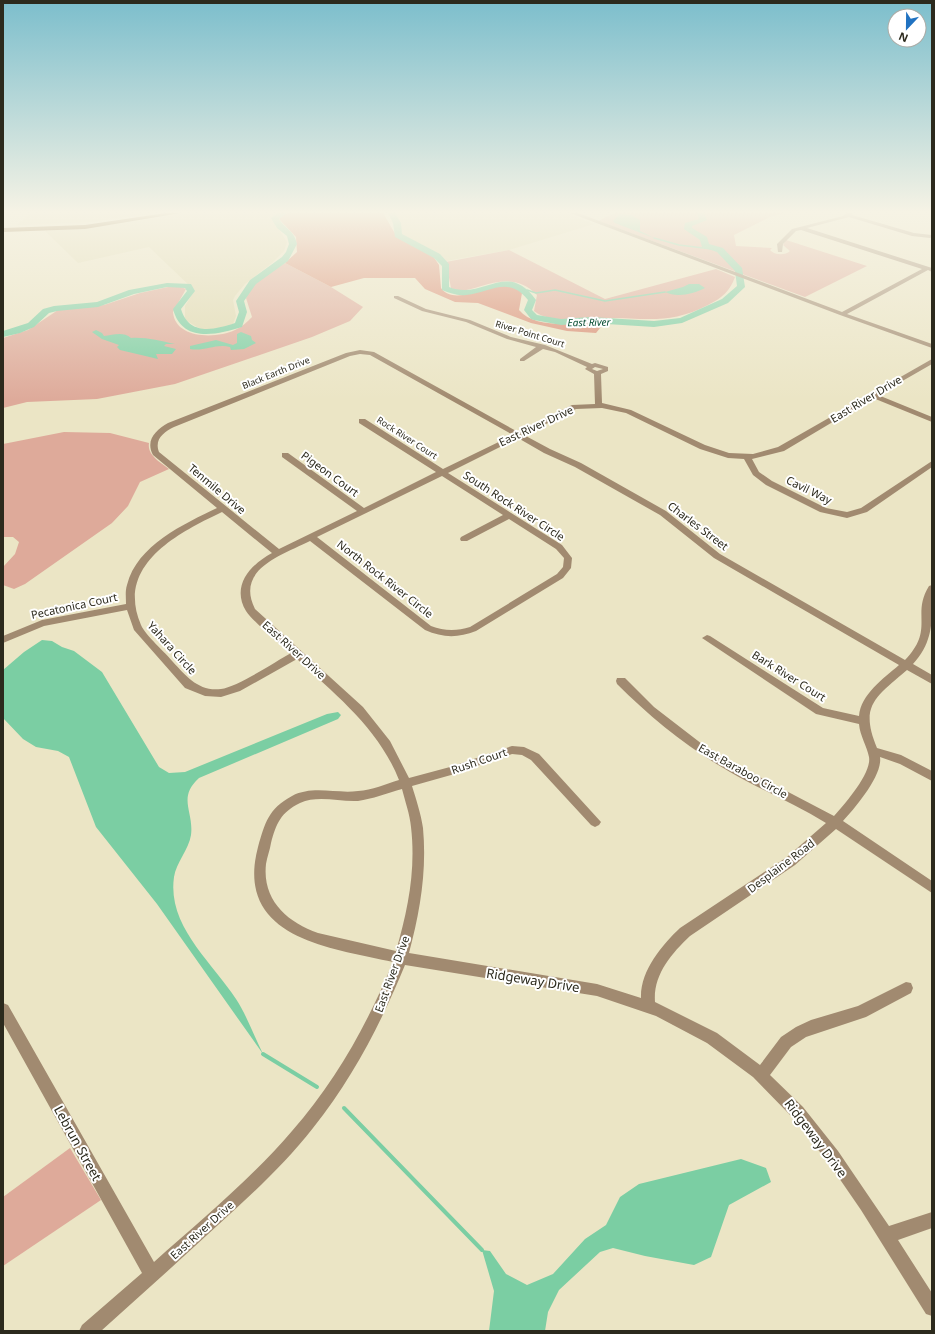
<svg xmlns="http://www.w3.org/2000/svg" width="935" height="1334" font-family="'Noto Sans',sans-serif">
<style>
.built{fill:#e0dab2}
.green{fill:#deaa9a}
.forest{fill:#d98b72}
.water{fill:#7bcea3}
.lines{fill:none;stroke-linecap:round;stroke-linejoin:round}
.stream-far1{stroke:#7bcea3;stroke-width:1.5}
.stream{stroke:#7bcea3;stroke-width:4}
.river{fill:#7bcea3;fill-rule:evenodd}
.minor{fill:#a18a70;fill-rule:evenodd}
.major{fill:#673f02;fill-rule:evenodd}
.labels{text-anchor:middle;stroke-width:4;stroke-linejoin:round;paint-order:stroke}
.far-street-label{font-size:9px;fill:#2c2a1d;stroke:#fff}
.far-water-label{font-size:10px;font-style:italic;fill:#054b30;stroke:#fff}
.street-label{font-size:11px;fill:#2c2a1d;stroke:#fff}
.near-street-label{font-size:13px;fill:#2c2a1d;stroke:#fff}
</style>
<rect width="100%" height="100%" fill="#ebe5c5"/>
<g class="built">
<path d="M 31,213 L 154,213 L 91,222 L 17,225 Z"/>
<path d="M 187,213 L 281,213 L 272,219 L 287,242 L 284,251 L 272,263 L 245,284 L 235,296 L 233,300 L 236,316 L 233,324 L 226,328 L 212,331 L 202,330 L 187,321 L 185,318 L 185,306 L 193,293 L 193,289 L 149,247 L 78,263 L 45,231 L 110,225 Z"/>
<path d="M 392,213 L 565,213 L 594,224 L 509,250 L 446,261 L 431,250 L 403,236 L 398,222 Z"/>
</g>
<g class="green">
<path d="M 615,213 L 785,213 L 772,216 L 734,235 L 736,246 L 772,248 L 770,250 C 774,255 785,256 790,251 L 783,245 L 786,240 L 867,266 L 805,297 L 598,221 Z"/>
<path d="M 509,250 L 605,299 L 716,269 L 735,277 C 730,291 722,298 708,305 C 667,326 644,317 600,318 C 581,318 550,324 534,311 L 537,295 C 506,262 468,301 451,288 L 446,262 Z"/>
<path d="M 285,263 L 331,287 L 363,307 L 350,321 L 312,337 L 175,384 L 97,399 L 27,402 L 3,408 L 3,338 L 28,330 L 58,310 L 104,305 L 140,293 L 168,287 L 181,287 L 186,289 L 173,312 C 175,339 216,339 235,330 C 242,327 247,322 252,317 L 246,298 C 251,281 271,272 285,263 Z"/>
<path d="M 64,432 L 110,433 L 149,443 C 147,455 160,462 169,469 L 140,482 L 128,506 L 112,523 L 25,584 L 14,589 L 3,585 L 3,567 L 15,554 L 19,542 L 13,537 L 3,537 L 3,444 Z"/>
<path d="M 70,1148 L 101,1200 L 3,1266 L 3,1197 Z"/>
</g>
<path class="forest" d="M 288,213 L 383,213 L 397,237 L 433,256 L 439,265 L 441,288 C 458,312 507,268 522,293 L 519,310 C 536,331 581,322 605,322 L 596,333 L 567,331 L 531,323 L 478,303 L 455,302 L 425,289 L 415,278 L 364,278 L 331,287 L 285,263 L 297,252 L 296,237 L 279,219 L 283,215 Z"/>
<g class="water">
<path d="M 620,214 L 631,215 L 640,220 L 640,231 L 654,238 L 615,223 L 613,221 Z"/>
<path d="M 689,284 L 699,284 L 705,288 C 693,294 677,298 665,292 L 683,287 Z"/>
<path d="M 96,330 L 102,333 L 104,336 C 113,335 123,331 131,338 C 146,337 160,341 175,344 L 166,344 L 164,346 L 176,349 L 172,354 L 156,354 L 158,359 L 120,350 L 117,347 L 119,345 L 102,339 L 92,332 Z"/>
<path d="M 241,332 L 251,336 L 252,340 L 256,343 L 244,349 L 231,350 L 230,347 C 216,343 204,352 190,349 L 190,346 L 216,340 L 233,345 L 237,343 L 237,334 Z"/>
<path d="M 42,640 L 52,641 L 62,647 L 74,651 L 102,672 L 159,767 L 169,773 L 185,772 L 327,714 L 338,712 L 341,715 L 338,719 L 199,778 C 177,798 194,811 191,835 C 189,849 176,863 174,877 C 167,926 212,962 236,999 C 247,1016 254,1036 263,1054 L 157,904 L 96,827 L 69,757 L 58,751 L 36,747 L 23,739 L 3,718 L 3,670 L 24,652 Z"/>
<path d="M 741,1159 L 766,1168 L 771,1182 L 729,1205 L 711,1257 L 694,1265 L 645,1256 L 613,1248 L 600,1252 L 559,1290 L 548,1312 L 545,1331 L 489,1331 L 494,1291 L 482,1250 L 490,1251 L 506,1274 L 527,1285 L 553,1274 L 585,1239 L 606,1225 L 620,1197 L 639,1184 Z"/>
</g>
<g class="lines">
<g class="stream-far1">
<path d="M 654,238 L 679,245 L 720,250"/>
<path d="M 527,290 L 536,293 L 555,290 L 605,301 L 665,292"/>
</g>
<g class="stream">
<path d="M 263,1054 L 317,1087"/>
<path d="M 344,1108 L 482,1250"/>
</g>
<g class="river">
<path d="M 278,213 L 287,213 L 279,219 C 286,230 294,230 297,244 L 288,261 L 256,284 L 244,301 L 247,312 L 242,327 C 216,335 182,343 173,309 L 187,291 L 185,288 L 167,287 L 134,294 L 98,307 L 57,311 L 49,313 L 34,327 L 20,333 L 3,337 L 3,331 L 28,323 L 43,309 L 54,306 L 97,302 L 129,290 L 167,283 L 191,284 L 195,291 L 181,309 C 189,336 214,330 235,323 L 239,312 L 236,301 L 250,280 L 282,257 L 286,252 L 289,244 L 287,236 L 277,228 L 271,218 Z"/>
<path d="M 388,213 L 395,213 L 401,223 L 402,234 L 440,254 L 449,264 L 449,287 C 483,301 507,259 536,300 L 532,310 L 537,315 L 561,319 L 591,317 L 654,321 L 680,318 L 722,299 L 737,286 L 735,271 L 717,252 L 702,247 L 700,240 L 684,229 L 685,223 L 699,219 L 697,213 L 704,213 L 707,220 L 692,226 L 692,228 L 707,237 L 709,244 L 723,248 L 742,268 L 745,287 L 728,303 L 682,323 L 654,327 L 591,323 L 561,325 L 534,320 L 531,319 L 524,310 L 528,300 C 508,275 491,293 466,295 C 457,296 450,293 442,290 L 442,266 L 434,258 L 395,237 L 393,223 Z"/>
</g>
<g class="minor">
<path d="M 570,213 L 578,213 L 842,312 L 922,269 L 801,230 L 796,231 L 783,244 L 782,252 L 778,252 L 777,244 L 792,229 L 843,216 L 847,213 L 853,213 L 852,215 L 914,233 L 932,235 L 932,237 L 930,238 L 912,236 L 849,217 L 807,228 L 932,268 L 932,272 L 928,270 L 847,314 L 932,344 L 932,348 L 840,315 Z"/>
<path d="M 394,296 L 398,296 L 426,309 L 470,320 L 511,337 L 545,345 L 592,364 L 595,363 L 608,367 L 608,371 L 601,374 L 602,403 L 631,410 L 705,445 L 729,453 L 753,454 L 778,447 L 932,359 L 932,364 L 878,395 L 932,417 L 932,422 L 873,398 L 784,451 L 752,459 L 759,472 L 772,481 L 826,508 L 847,512 L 861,508 L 932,461 L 932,467 L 867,512 L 847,518 L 820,512 L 766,485 L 753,475 L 744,459 L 728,458 L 700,449 L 626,413 L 602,408 L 576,409 L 524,435 L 550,449 L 581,463 L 666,511 L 720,554 L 905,660 C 935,629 911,615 929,586 L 932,585 C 932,618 935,640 913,664 L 932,675 L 932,684 L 907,670 C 876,697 859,705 877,748 L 901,755 L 932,771 L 932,781 L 900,764 L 880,757 C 883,775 855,808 843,821 L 932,881 L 932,893 L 836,829 L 795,865 L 690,936 C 671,954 653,975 655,1002 L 717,1033 L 760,1065 L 781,1037 L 796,1027 L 811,1020 L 858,1006 L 906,982 L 911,983 L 913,988 L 911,993 L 866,1017 L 806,1037 L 791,1047 L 770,1075 L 803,1107 L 838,1151 L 889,1226 L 932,1212 L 932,1228 L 898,1240 L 932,1293 L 932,1316 L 926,1314 L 861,1210 L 828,1162 L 792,1117 L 753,1077 L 707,1043 L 656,1016 L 597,996 L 405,965 C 381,1023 353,1078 313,1128 C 285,1164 251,1195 218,1225 C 179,1261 140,1296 101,1331 L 79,1331 L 82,1325 L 142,1273 L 3,1023 L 3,1003 L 8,1005 L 154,1262 C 201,1220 251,1179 292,1131 C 336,1081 368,1023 393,962 C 329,948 234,938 258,847 C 265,823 268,809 292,796 C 313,785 336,794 358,791 C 372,790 386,784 399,780 C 379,729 336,695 297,659 L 240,691 L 221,697 L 205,696 L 185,688 L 134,630 L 127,610 L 44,626 L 3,643 L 3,636 L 42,620 L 126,604 C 126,598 125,591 127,585 C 137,545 184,524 217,508 L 153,455 C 145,440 156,430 168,423 L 346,353 L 360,350 L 374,352 L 518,432 L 572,405 L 595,404 L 594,374 L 585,369 L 587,367 L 555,352 L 543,349 L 524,361 L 520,361 L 520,359 L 536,347 L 507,339 L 466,322 L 422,311 L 394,298 ZM 360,354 L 370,355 L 513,435 L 443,469 L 365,419 L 359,419 L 359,423 L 436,472 L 364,508 L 288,453 L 282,453 L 282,457 L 357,511 L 279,549 L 159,452 C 154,439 164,432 174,427 L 350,356 ZM 595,367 L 603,369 L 597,371 L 592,369 ZM 518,438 L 544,453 L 575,467 L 660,515 L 714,558 L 899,665 C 883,679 861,694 859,716 L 823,708 L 710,636 L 707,635 L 702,638 L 816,714 L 859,724 C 860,736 867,746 869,757 C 872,773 844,805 834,816 L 737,765 L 702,744 L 654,707 L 625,678 L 617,678 L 616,681 L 617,684 C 651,718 688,748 730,772 C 761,790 795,804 826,823 L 787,857 L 680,928 C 662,945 640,971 641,998 L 597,984 L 409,953 C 420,912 427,871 423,828 C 421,814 416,799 412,786 L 451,775 L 512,754 L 522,755 L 531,760 L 591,825 L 595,827 L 599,825 L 601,822 L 539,754 L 524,747 L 512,746 L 450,767 L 409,778 L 390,741 L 363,707 L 255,609 C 235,569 282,555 310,541 L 425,630 C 443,638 458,638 476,631 L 563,578 L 571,568 L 572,558 L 562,545 L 448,473 ZM 442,476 L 503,515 L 461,537 L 460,539 L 461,541 L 467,541 L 509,519 L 556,549 L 564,558 L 563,567 L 557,574 L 470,627 C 457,631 444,631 431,626 L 317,537 ZM 222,512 L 272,553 C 250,565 231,586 246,611 C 253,622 281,644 291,653 C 275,662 237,687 221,689 C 199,692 186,676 173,662 C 166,653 145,635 141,625 C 115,565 178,533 222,512 ZM 402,789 C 405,801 410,815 411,827 C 416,870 408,910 396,951 L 318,933 C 287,922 262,900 266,864 C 267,857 270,850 271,843 C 276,824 281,812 300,803 C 318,795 339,802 358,801 C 372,799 388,793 402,789 Z"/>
</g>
<path class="major" d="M 166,213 L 181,213 L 85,229 L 3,232 L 3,228 L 85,225 Z"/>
</g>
<linearGradient id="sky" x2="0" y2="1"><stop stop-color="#7cbecc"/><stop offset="0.53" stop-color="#f6f3e5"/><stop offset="1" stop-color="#f6f3e5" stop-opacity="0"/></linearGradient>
<rect width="935" height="400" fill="url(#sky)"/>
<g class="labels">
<g class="far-street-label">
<text transform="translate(530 334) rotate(17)" y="3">River Point Court</text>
<text transform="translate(276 373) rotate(-22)" y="3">Black Earth Drive</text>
<text transform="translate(407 438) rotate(33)" y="3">Rock River Court</text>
</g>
<g class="far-water-label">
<text transform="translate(589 322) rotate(-1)" y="4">East River</text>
</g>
<g class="street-label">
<text transform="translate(866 399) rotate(-31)" y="4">East River Drive</text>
<text transform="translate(536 426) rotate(-25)" y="4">East River Drive</text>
<text transform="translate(330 474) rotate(36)" y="4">Pigeon Court</text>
<text transform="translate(217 489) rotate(40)" y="4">Tenmile Drive</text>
<text transform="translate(809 490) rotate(26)" y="4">Cavil Way</text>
<text transform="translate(514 506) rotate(33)" y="4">South Rock River Circle</text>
<text transform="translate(698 526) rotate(37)" y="4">Charles Street</text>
<text transform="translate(385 579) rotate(38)" y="4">North Rock River Circle</text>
<text transform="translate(74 606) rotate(-12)" y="4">Pecatonica Court</text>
<text transform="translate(172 648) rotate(48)" y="4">Yahara Circle</text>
<text transform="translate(294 650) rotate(42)" y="4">East River Drive</text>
<text transform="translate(789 676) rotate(32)" y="4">Bark River Court</text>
<text transform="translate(479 761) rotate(-19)" y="4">Rush Court</text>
<text transform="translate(743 771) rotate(29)" y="4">East Baraboo Circle</text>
<text transform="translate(781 866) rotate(-37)" y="4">Desplaine Road</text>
<text transform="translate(392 974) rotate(-70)" y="4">East River Drive</text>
<text transform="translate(202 1230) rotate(-42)" y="4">East River Drive</text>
</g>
<g class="near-street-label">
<text transform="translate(533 980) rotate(9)" y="5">Ridgeway Drive</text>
<text transform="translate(816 1138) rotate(53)" y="5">Ridgeway Drive</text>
<text transform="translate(78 1143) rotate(61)" y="5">Lebrun Street</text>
</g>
</g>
<rect width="935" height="1334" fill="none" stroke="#2c2a1d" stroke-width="8"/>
<g transform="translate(907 28) rotate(202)"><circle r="19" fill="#ffffff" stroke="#abaaa5"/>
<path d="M0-3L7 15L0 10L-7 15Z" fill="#2072c1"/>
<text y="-6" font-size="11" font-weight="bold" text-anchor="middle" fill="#2c2a1d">N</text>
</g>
</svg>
